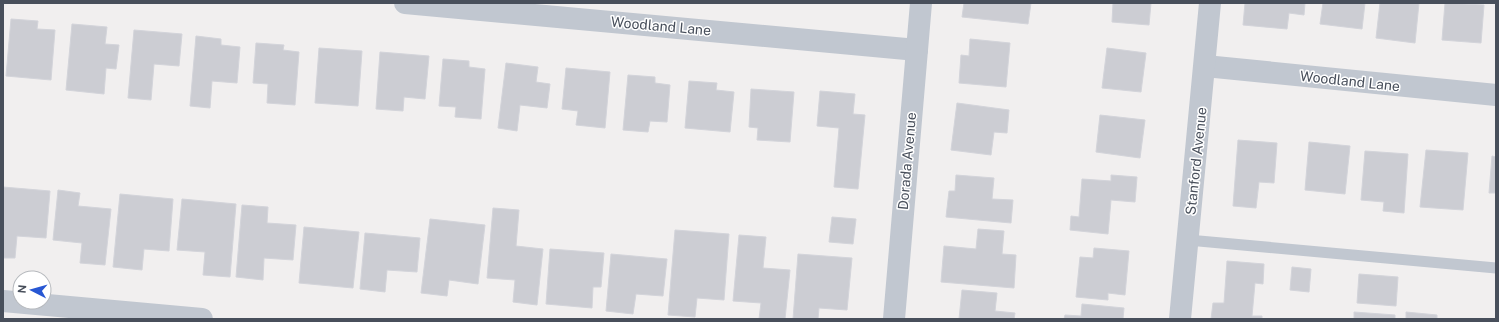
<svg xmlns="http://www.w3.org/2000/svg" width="1499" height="322" font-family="'Public Sans',sans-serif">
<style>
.building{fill:#cccdd3;stroke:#d3d4da}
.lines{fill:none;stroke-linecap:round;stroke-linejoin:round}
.lane{stroke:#c1c7d0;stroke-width:11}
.street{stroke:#c1c7d0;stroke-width:22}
.labels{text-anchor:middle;stroke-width:3;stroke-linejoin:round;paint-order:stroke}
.street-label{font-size:14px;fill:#484f5b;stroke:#fff}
</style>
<rect width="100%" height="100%" fill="#f1efef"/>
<g class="building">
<path d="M 964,3 L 1031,3 L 1028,24 L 962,17 Z"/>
<path d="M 1113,3 L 1151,3 L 1149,25 L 1112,22 Z"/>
<path d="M 1245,3 L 1305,3 L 1304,15 L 1289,13 L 1287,29 L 1243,25 Z"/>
<path d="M 1323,3 L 1365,3 L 1362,29 L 1320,24 Z"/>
<path d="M 1380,3 L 1419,3 L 1415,43 L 1376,38 Z"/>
<path d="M 1445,3 L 1484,5 L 1481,43 L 1442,40 Z"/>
<path d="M 11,19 L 38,21 L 37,29 L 55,30 L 51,80 L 6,76 Z"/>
<path d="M 72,24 L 107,27 L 105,44 L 119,45 L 116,69 L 106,68 L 104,94 L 66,90 Z"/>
<path d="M 134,30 L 182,34 L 179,66 L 154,64 L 151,100 L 128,98 Z"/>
<path d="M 196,36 L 221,39 L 221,45 L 240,47 L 237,83 L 212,81 L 210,108 L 190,106 Z"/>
<path d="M 970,39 L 1010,43 L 1006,87 L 959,83 L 961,55 L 969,56 Z"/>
<path d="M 256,43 L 284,45 L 283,50 L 299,52 L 295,105 L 267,103 L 268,84 L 253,83 Z"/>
<path d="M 319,48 L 362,51 L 358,106 L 315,103 Z"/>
<path d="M 1107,48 L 1146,53 L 1141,92 L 1102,88 Z"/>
<path d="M 380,52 L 429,56 L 425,99 L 404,97 L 403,111 L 376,109 Z"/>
<path d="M 443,59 L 469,61 L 469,67 L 485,69 L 481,119 L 455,117 L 456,107 L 439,106 Z"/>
<path d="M 506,63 L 538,67 L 536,82 L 550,84 L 547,108 L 520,105 L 517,131 L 498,128 Z"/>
<path d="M 566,68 L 610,72 L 605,128 L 576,125 L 578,111 L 562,109 Z"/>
<path d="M 628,75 L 655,77 L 655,83 L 670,85 L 667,122 L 650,121 L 648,132 L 623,130 Z"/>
<path d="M 689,81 L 717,83 L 716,90 L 734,92 L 730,132 L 685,128 Z"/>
<path d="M 751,89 L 794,92 L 790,142 L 757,140 L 758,128 L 749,127 Z"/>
<path d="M 820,91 L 855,94 L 853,114 L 865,115 L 858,189 L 834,187 L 839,128 L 817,126 Z"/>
<path d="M 957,103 L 1009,110 L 1007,133 L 994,132 L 991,155 L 951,150 Z"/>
<path d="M 1100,115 L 1145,120 L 1140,158 L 1096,152 Z"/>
<path d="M 1238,140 L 1277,143 L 1274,183 L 1259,182 L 1256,208 L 1233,206 Z"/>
<path d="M 1309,142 L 1350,146 L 1345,194 L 1305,190 Z"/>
<path d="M 1426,150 L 1468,153 L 1463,210 L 1420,207 Z"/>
<path d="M 1365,151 L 1408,154 L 1404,213 L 1383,211 L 1384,202 L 1361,200 Z"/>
<path d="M 1492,156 L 1496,157 L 1496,193 L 1489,193 Z"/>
<path d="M 956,175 L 994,178 L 992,199 L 1013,200 L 1011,223 L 946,217 L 949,191 L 955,191 Z"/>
<path d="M 1111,175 L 1137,177 L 1135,202 L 1111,200 L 1108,234 L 1070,230 L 1071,216 L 1079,217 L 1082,179 L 1111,181 Z"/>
<path d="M 3,187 L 50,191 L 46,238 L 17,236 L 15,258 L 3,258 Z"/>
<path d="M 58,190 L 80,193 L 78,206 L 111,209 L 105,265 L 80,263 L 82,243 L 53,240 Z"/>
<path d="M 120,194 L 173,199 L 169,251 L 144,249 L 142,270 L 113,267 Z"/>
<path d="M 182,199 L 236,204 L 230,277 L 203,275 L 205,252 L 177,250 Z"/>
<path d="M 242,205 L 268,207 L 267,223 L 296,225 L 293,260 L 264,258 L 263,280 L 236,277 Z"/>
<path d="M 493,208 L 519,210 L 516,246 L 543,249 L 537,305 L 513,302 L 515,280 L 487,278 Z"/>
<path d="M 832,217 L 856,219 L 853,244 L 829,242 Z"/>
<path d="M 430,219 L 485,225 L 478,284 L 449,280 L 447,296 L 421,293 Z"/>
<path d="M 304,227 L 359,232 L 353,288 L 299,283 Z"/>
<path d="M 978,229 L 1004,231 L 1002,254 L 1016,255 L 1014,288 L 941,282 L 944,246 L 976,249 Z"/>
<path d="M 675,230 L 729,234 L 724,300 L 697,298 L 695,317 L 668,315 Z"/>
<path d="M 365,233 L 420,238 L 417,272 L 387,270 L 385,292 L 360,289 Z"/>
<path d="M 739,235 L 766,237 L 763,268 L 790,270 L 785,319 L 759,319 L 761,303 L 733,301 Z"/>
<path d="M 1094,248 L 1129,251 L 1125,295 L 1108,293 L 1108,300 L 1076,297 L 1080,257 L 1093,258 Z"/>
<path d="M 550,249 L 604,253 L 601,287 L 593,287 L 592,308 L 546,304 Z"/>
<path d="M 611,254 L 667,259 L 663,296 L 636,294 L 633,314 L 606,311 Z"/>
<path d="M 798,254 L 852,258 L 847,310 L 819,308 L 818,319 L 793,319 Z"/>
<path d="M 1227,261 L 1264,264 L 1263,284 L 1255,283 L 1252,316 L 1262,316 L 1262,319 L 1211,319 L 1213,303 L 1224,303 Z"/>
<path d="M 1292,267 L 1311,269 L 1309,292 L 1290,290 Z"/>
<path d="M 1359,274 L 1398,277 L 1396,306 L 1357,303 Z"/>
<path d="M 962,290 L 997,293 L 995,311 L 1015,313 L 1014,319 L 959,319 Z"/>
<path d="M 1082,304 L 1124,308 L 1123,319 L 1064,319 L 1065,315 L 1081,316 Z"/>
<path d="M 1354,312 L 1395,315 L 1395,319 L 1354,319 Z"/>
<path d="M 1406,312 L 1437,315 L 1437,319 L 1406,319 Z"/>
</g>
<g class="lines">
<path class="lane" d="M 1188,240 L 1496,268"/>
<g class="street">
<path d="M 405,3 L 917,50"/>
<path d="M 1205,66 L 1496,95"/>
<path d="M 3,301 L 202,319"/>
<path d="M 894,319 L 921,3"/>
<path d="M 1180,319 L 1210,3"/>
</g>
</g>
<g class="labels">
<g class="street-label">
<text transform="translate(661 26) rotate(5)" y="5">Woodland Lane</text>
<text transform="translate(1350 81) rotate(6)" y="5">Woodland Lane</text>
<text transform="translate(907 161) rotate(-85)" y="5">Dorada Avenue</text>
<text transform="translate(1196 161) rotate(-84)" y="5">Stanford Avenue</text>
</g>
</g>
<rect width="1499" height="322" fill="none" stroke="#484f5b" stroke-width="8"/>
<g transform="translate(32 290) rotate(276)"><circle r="19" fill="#ffffff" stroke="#b6b9bd"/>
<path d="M0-3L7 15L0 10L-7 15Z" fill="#2857d3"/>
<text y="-6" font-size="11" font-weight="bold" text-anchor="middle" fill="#484f5b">N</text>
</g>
</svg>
